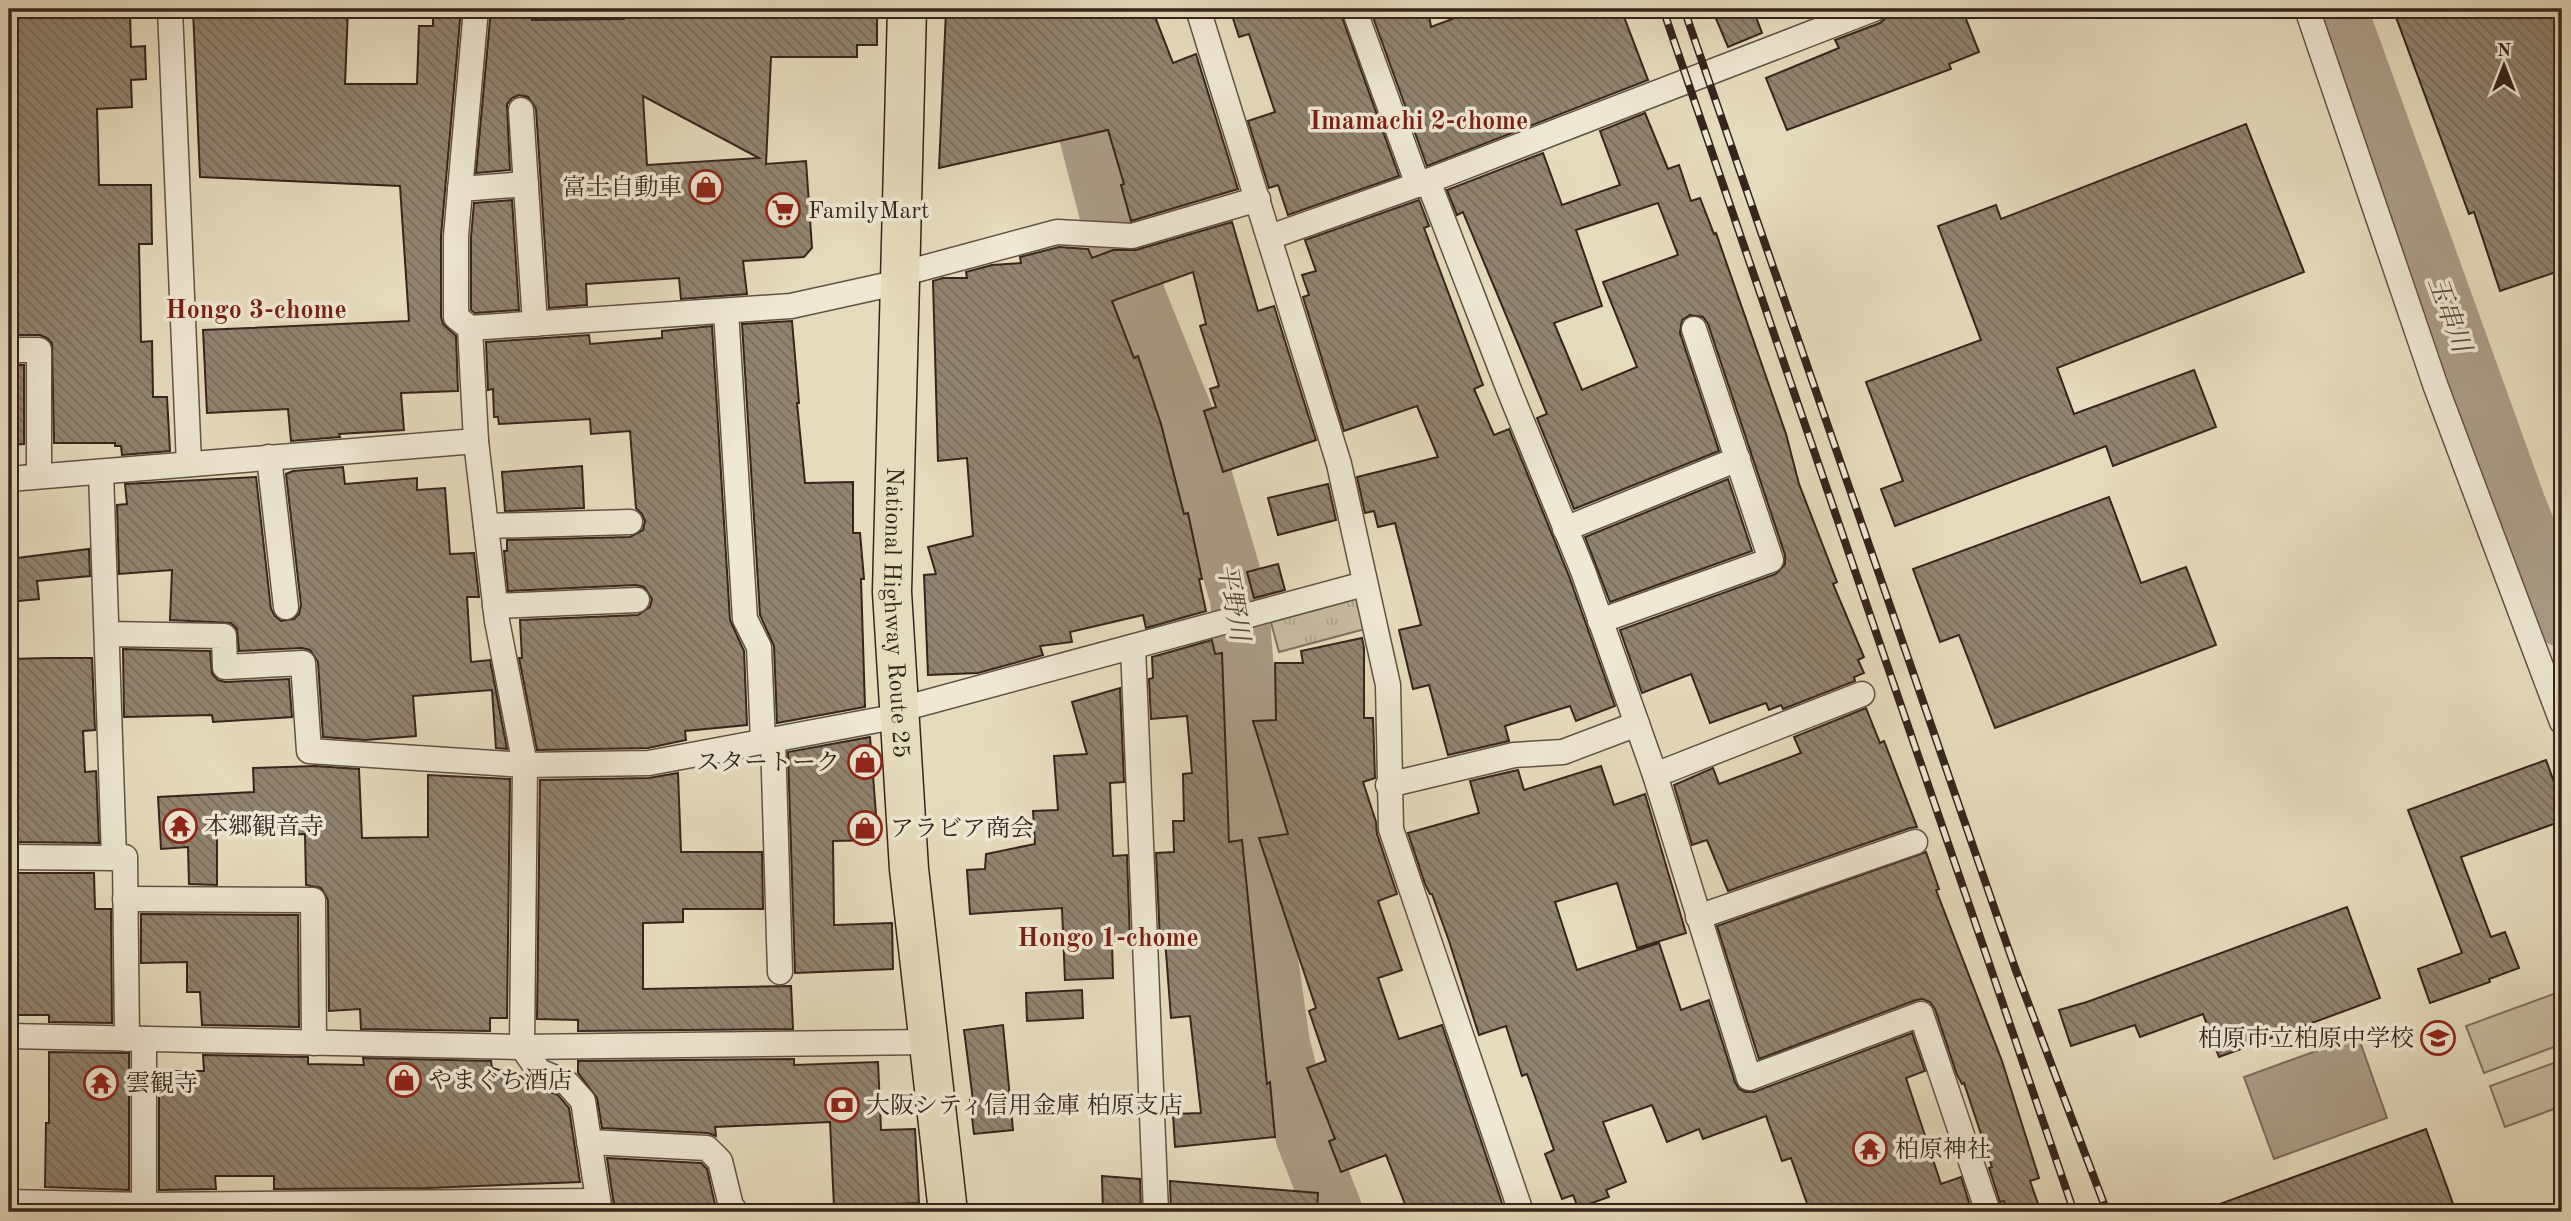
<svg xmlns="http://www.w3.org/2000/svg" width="2571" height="1221" font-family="'Old Standard TT','Noto Serif JP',serif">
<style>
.park{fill:url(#park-tufts);stroke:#7e7060;stroke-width:2}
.pitch{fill:#c7bda2;stroke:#7e7060;stroke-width:2}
.water{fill:#aa9d87;stroke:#7c6d5d;stroke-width:2}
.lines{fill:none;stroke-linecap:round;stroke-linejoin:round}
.river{stroke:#aa9d87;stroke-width:58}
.building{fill:url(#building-back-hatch);stroke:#36241d;stroke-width:2;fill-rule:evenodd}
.minor-casing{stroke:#625245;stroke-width:27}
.trunk-casing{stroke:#36241d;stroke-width:41}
.minor{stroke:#eee8d4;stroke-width:24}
.trunk{stroke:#e5dcbd;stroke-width:38}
.rail-casing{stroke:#36241d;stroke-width:8}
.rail{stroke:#eee8d4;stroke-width:5;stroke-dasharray:16;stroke-linecap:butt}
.labels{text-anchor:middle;stroke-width:7;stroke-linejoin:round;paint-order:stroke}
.poi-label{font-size:24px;fill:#36241d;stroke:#eee8d4;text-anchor:start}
.street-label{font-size:24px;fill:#36241d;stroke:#eee8d4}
.neighbourhood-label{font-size:26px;font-weight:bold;fill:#7a1f14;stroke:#eee8d4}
.water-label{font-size:26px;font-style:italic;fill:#59483d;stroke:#eee8d4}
</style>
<defs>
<pattern id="park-tufts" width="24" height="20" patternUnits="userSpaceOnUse" patternTransform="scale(1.75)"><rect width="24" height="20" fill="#c7bda2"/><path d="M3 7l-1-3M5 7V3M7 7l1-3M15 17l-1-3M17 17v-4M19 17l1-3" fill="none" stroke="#aca28b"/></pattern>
<pattern id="building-back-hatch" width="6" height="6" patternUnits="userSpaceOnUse" patternTransform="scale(1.75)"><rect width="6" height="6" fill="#918470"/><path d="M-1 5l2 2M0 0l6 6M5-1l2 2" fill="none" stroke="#776c5b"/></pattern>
</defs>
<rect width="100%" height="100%" fill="#e5dcbd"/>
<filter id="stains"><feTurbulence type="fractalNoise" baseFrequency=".00286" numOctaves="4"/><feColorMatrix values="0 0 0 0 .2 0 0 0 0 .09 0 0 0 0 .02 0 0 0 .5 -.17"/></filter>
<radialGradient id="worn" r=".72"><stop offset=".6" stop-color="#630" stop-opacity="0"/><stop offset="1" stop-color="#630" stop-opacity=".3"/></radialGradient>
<path class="park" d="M 1356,596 L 1365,629 L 1279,652 L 1270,619 Z"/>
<g class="pitch">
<path d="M 2562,991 L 2562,1044 L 2484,1073 L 2466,1026 Z"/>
<path d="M 2562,1060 L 2562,1106 L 2505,1127 L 2490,1086 Z"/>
</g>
<path class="water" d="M 2358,1036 L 2387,1118 L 2274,1159 L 2244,1077 Z"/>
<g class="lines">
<g class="river">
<path d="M 1051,9 L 1066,51 L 1117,247 L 1187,422 L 1239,598 L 1269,959 L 1281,1044 L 1305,1138 L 1334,1212"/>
<path d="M 2338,9 L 2517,505 L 2562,618"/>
</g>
</g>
<g class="building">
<path d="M 9,9 L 57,9 L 57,16 L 130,14 L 131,47 L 145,46 L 146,79 L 131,80 L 132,107 L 97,109 L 99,185 L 151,185 L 152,244 L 139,244 L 141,342 L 152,341 L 153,397 L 167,397 L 170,451 L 122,455 L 121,446 L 115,446 L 115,443 L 54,443 L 52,343 L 47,338 L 40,335 L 9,335 Z"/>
<path d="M 193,9 L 348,9 L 345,84 L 417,84 L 419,26 L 433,26 L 433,9 L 461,9 L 441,236 L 441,317 L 443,324 L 456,336 L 458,391 L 401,393 L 404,430 L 339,434 L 340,437 L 291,441 L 288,409 L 207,413 L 203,330 L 409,321 L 400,186 L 200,177 Z"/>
<path d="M 491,9 L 533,9 L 532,20 L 624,19 L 624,9 L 711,9 L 711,13 L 782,16 L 782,9 L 877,9 L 877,45 L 857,45 L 857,57 L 771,57 L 766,164 L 806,161 L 812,248 L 804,257 L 743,261 L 747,294 L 681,299 L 679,278 L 586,284 L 587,305 L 549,308 L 536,109 L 528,97 L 519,95 L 512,98 L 507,104 L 510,170 L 476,173 ZM 643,96 L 759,158 L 647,165 Z"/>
<path d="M 998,9 L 1152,9 L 1173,63 L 1196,54 L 1238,189 L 1131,221 L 1121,185 L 1124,184 L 1108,130 L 939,168 L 946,11 L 981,13 Z"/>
<path d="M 1230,9 L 1339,9 L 1399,176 L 1288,215 L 1278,185 L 1269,188 L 1248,121 L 1275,112 L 1249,34 L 1239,37 Z"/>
<path d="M 1370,9 L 1428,9 L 1431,27 L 1479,9 L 1621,9 L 1648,80 L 1427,166 Z"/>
<path d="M 1712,9 L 1753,9 L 1762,33 L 1728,47 Z"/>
<path d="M 1889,9 L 1962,9 L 1979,52 L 1949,64 L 1951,69 L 1787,130 L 1766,78 L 1839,48 L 1835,40 L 1880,23 L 1886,18 Z"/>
<path d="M 2393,9 L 2562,9 L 2562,270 L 2500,291 L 2474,212 L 2469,214 Z"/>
<path d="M 1645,113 L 1668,169 L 1679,165 L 1691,201 L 1700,198 L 1714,234 L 1716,233 L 1786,434 L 1799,484 L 1837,582 L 1833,584 L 1864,657 L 1858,660 L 1864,673 L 1854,677 L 1855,681 L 1783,709 L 1781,705 L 1769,710 L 1766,703 L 1710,723 L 1691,674 L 1642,693 L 1620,630 L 1776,574 L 1785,564 L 1785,555 L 1708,324 L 1703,317 L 1690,315 L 1682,320 L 1680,333 L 1719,451 L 1574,509 L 1537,418 L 1547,414 L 1538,392 L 1463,212 L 1457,215 L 1447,190 L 1543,153 L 1562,205 L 1620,185 L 1600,131 ZM 1658,203 L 1678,255 L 1603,282 L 1637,367 L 1582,390 L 1554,323 L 1602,306 L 1576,230 Z"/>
<path d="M 2246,124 L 2304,272 L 2057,368 L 2074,414 L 2194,370 L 2216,427 L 2113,466 L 2106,446 L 1895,526 L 1881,489 L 1903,481 L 1866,382 L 1981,340 L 1938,226 L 1996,205 L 2001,219 Z"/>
<path d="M 512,200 L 519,310 L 475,313 L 471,310 L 471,237 L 474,203 Z"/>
<path d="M 1419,200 L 1429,226 L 1424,228 L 1483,385 L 1474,389 L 1494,435 L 1509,429 L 1569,576 L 1615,706 L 1576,721 L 1570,706 L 1505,726 L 1509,741 L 1448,755 L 1429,685 L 1413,689 L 1399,630 L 1421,625 L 1395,523 L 1378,527 L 1374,511 L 1365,513 L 1357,477 L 1438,457 L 1417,406 L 1344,431 L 1303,297 L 1309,295 L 1302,275 L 1316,271 L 1305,240 Z"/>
<path d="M 1232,222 L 1258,311 L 1274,306 L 1316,440 L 1223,472 L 1204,411 L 1216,407 L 1210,389 L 1219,386 L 1200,326 L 1206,324 L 1193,272 L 1112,301 L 1134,358 L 1138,356 L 1161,424 L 1184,514 L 1188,513 L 1202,579 L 1199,579 L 1206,611 L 1146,628 L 1143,615 L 1070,632 L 1072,642 L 1040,646 L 1043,655 L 978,673 L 928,675 L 924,575 L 936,574 L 928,547 L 973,536 L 967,458 L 938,461 L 933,281 L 943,278 L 967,278 L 966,272 L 992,265 L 1021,263 L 1020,257 L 1059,247 L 1088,249 L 1092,258 L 1113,250 L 1136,250 Z"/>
<path d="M 792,321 L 799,403 L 797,403 L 805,483 L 853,482 L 853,533 L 860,533 L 864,579 L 861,579 L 865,707 L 777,723 L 774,646 L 760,615 L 742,324 Z"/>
<path d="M 712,326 L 730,620 L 744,651 L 747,725 L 685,731 L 686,740 L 648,748 L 537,750 L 519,658 L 522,658 L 520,620 L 638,615 L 650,607 L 652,599 L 644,587 L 636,585 L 508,591 L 504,551 L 507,551 L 507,540 L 630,537 L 643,530 L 645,521 L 642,514 L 636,508 L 630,431 L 591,434 L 590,419 L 499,424 L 498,417 L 494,417 L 493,389 L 488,390 L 486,342 L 589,335 L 590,344 L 662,338 L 662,331 Z"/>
<path d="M 9,365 L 24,365 L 24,444 L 9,445 Z"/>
<path d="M 582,466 L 584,508 L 505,511 L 502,472 Z"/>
<path d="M 343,467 L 345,484 L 417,478 L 417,490 L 445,488 L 450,554 L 474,553 L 479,597 L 467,597 L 471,662 L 490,660 L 507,749 L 496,748 L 492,690 L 413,696 L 416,736 L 365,740 L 323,737 L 318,662 L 310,650 L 302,648 L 239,651 L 237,629 L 231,623 L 170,620 L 172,570 L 119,574 L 117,505 L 127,504 L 125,484 L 256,477 L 271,609 L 275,616 L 281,621 L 294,619 L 299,614 L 301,605 L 286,474 L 293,471 Z"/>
<path d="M 1728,479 L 1752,551 L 1610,602 L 1585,537 Z"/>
<path d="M 1328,484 L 1336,520 L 1278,535 L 1268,498 Z"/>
<path d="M 2109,497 L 2141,583 L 2186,567 L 2216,645 L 1995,728 L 1959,635 L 1940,642 L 1913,569 Z"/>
<path d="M 89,549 L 90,576 L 37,581 L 39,599 L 9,602 L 9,559 Z"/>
<path d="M 1278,564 L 1285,590 L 1254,598 L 1247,572 Z"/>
<path d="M 1362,638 L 1364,648 L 1364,718 L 1373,718 L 1375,778 L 1363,782 L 1376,822 L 1377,834 L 1397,894 L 1378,901 L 1402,970 L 1378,978 L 1399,1039 L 1442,1025 L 1505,1212 L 1408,1212 L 1386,1155 L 1341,1172 L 1329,1141 L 1335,1139 L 1307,1068 L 1326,1061 L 1309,1011 L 1316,1008 L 1259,838 L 1288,834 L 1253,721 L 1276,720 L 1275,663 L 1303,663 L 1301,651 Z"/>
<path d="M 1212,640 L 1215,654 L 1222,653 L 1229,842 L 1242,840 L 1267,1084 L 1270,1082 L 1275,1137 L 1175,1147 L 1173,1114 L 1201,1113 L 1190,1016 L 1171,1018 L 1165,939 L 1160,940 L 1156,853 L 1174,852 L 1173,821 L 1184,821 L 1183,774 L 1192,773 L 1187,716 L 1151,719 L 1149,679 L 1153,678 L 1152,657 Z"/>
<path d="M 123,649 L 210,651 L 212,674 L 218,680 L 225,682 L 289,679 L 292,717 L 213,722 L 212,715 L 124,717 Z"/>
<path d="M 50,658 L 92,658 L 95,730 L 83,731 L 85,772 L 96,771 L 99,843 L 16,842 L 14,684 L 9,684 L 9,659 Z"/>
<path d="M 1120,688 L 1124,782 L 1110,783 L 1113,856 L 1127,855 L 1130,941 L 1112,942 L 1113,978 L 1065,980 L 1062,908 L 970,914 L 967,870 L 985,869 L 986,854 L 1035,844 L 1033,811 L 1058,810 L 1054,756 L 1087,754 L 1072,702 Z"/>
<path d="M 1866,708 L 1880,743 L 1884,741 L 1917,827 L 1910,828 L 1728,891 L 1707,840 L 1692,845 L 1674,785 L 1713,768 L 1719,784 L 1801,753 L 1794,737 Z"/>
<path d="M 870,737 L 878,840 L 833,841 L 834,925 L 892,923 L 893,969 L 795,973 L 788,752 Z"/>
<path d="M 2546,760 L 2562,804 L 2562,821 L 2461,857 L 2491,937 L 2505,932 L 2519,968 L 2489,979 L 2490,982 L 2430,1003 L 2418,969 L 2462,953 L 2408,810 Z"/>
<path d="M 315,766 L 359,769 L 362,838 L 428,837 L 428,775 L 510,779 L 507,1018 L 490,1018 L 490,1031 L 361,1029 L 360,1009 L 329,1011 L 328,900 L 321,888 L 306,885 L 305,834 L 275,835 L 274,820 L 217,822 L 217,885 L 189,884 L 188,847 L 161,849 L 158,797 L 254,792 L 253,768 Z"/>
<path d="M 1601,766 L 1614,805 L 1645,794 L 1686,933 L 1637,948 L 1617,883 L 1555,902 L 1577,970 L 1659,943 L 1681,1010 L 1709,1000 L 1735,1082 L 1739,1089 L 1746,1092 L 1754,1092 L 1912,1033 L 1925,1071 L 1906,1078 L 1941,1184 L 1961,1177 L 1972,1212 L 1810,1212 L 1791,1158 L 1782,1161 L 1766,1116 L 1703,1139 L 1699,1129 L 1667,1142 L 1652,1105 L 1603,1122 L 1626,1182 L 1606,1190 L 1609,1197 L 1578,1208 L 1573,1195 L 1562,1199 L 1545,1154 L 1554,1150 L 1527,1074 L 1522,1076 L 1506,1026 L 1479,1035 L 1449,941 L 1432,894 L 1430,894 L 1425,884 L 1408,833 L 1479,813 L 1470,781 L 1518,770 L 1524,790 Z"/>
<path d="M 678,773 L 681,852 L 762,852 L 763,909 L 683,909 L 683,922 L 643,923 L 643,989 L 791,986 L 793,1029 L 578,1031 L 578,1020 L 537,1019 L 540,780 L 649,778 Z"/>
<path d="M 1926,852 L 1939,889 L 1936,890 L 2002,1061 L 2014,1099 L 2039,1178 L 2030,1181 L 2041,1212 L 2008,1212 L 2004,1201 L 2000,1202 L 1989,1168 L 1992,1167 L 1964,1083 L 1962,1084 L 1957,1075 L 1935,1009 L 1930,1002 L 1923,999 L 1916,1000 L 1759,1059 L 1717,926 Z"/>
<path d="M 9,873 L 94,873 L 95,909 L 111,909 L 112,1023 L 49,1022 L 49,1015 L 9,1015 Z"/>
<path d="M 2347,907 L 2380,998 L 2219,1057 L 2203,1014 L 2140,1037 L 2135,1025 L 2071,1046 L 2059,1010 L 2087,1002 Z"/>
<path d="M 141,914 L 298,915 L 299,1027 L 202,1025 L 200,992 L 187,992 L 187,962 L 141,963 Z"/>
<path d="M 1082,990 L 1083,1018 L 1027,1021 L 1026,993 Z"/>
<path d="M 1003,1025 L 1013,1130 L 974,1134 L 970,1100 L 973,1100 L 964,1030 Z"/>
<path d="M 49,1052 L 129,1053 L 129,1190 L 45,1187 L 46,1123 L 49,1123 Z"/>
<path d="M 203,1055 L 308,1057 L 308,1064 L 364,1065 L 363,1058 L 491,1061 L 492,1068 L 526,1078 L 533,1085 L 558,1095 L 569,1108 L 580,1182 L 427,1188 L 274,1189 L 274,1176 L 215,1176 L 216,1189 L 159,1190 L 159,1071 L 204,1071 Z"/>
<path d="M 794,1059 L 794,1065 L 878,1062 L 881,1130 L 915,1129 L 919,1203 L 834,1207 L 830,1122 L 715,1127 L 716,1136 L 708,1133 L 602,1128 L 597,1098 L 578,1073 L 578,1061 Z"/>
<path d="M 2426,1129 L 2456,1212 L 2207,1212 L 2206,1209 Z"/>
<path d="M 607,1158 L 701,1163 L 707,1169 L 716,1209 L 615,1212 Z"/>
<path d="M 1102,1176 L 1140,1179 L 1141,1212 L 1103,1212 Z"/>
<path d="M 1170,1181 L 1318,1193 L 1317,1212 L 1171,1212 Z"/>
</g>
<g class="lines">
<g class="minor-casing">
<g id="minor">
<path d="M 170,9 L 189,464"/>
<path d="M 1198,9 L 1339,464 L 1388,685 L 1391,829 L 1521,1212"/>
<path d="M 1354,9 L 1418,185"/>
<path d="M 2307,9 L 2436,387 L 2562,722"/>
<path d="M 521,110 L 535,324"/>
<path d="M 1428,181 L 1509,390 L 1583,571 L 1655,775 L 1749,1078 L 1921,1014 L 1988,1212"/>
<path d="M 460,189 L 526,184"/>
<path d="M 1270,237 L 1428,181 L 1874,9"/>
<path d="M 901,274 L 1057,232 L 1132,236 L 1258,199"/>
<path d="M 726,311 L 745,619 L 759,647 L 763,741"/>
<path d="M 470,328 L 456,317 L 456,236 L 476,9"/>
<path d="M 9,350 L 39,350 L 39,476"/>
<path d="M 269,457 L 286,607"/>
<path d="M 101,472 L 114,858 L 125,857 L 127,1039"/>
<path d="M 9,479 L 476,441"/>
<path d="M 486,526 L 630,522"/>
<path d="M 1565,529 L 1738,459"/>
<path d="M 495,606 L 637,600"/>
<path d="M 1600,621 L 1771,560 L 1694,329"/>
<path d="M 107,634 L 224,636 L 225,667 L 303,663 L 309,751 L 525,765 L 649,763 L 899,716"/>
<path d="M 1133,647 L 1156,1212"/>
<path d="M 898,710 L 1364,584"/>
<path d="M 773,740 L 780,972"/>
<path d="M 1655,775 L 1862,694"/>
<path d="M 1388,785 L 1514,755 L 1563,752 L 1637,724"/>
<path d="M 9,857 L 114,858"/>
<path d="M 125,899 L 313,900 L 314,1043"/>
<path d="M 1698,917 L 1915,842"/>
<path d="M 9,1036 L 522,1047 L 929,1042"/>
<path d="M 144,1039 L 144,1212"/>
<path d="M 589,1142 L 707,1148 L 720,1161 L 731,1206 L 736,1212"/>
<path d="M 9,1202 L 144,1205 L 598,1201"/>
<path d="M 600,1212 L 583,1101 L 567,1083 L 539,1071 L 522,1047 L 525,765 L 497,621 L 476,441 L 470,328 L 791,306 L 900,282"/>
</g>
</g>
<g class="trunk-casing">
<g id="trunk">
<path id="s1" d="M 907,9 L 892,592 L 909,869 L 948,1212"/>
</g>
</g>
<use href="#minor" class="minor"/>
<use href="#trunk" class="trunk"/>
<g class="rail-casing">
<g id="rail">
<path d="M 1663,9 L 2074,1212"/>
<path d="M 1684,9 L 2015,968 L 2107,1212"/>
</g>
</g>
<use href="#rail" class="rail"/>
</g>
<defs>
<g id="shop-ring" transform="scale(1.75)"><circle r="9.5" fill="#eee8d4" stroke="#8f2418" stroke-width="1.5"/><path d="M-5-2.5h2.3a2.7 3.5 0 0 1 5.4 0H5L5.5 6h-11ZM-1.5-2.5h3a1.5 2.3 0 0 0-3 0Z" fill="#8f2418"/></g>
<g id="supermarket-ring" transform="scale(1.75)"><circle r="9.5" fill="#eee8d4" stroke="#8f2418" stroke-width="1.5"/><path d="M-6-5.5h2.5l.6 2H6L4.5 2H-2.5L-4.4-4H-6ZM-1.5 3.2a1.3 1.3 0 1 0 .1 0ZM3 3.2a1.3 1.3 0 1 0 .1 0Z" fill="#8f2418"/></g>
<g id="temple-ring" transform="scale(1.75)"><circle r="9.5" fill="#eee8d4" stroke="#8f2418" stroke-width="1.5"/><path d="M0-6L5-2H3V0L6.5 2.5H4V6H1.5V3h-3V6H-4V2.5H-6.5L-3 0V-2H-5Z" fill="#8f2418"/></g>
<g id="school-ring" transform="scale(1.75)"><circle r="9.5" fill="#eee8d4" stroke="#8f2418" stroke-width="1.5"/><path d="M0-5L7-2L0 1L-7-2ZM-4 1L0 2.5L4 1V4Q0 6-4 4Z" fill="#8f2418"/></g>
<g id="bank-ring" transform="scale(1.75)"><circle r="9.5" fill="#eee8d4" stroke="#8f2418" stroke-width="1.5"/><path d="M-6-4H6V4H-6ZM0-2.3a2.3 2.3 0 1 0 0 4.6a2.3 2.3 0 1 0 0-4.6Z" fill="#8f2418"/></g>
</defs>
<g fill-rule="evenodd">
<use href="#shop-ring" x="706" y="187"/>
<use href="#supermarket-ring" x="783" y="210"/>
<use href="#shop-ring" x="865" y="762"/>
<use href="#temple-ring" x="180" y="826"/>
<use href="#shop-ring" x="865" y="828"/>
<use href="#school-ring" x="2438" y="1038"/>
<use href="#shop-ring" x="404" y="1080"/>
<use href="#temple-ring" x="101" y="1083"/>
<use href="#bank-ring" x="842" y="1105"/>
<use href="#temple-ring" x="1870" y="1149"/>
</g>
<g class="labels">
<g class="poi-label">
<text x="682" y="195" text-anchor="end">富士自動車</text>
<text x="808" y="218">FamilyMart</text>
<text x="840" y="770" text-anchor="end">スタートーク</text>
<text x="204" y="834">本郷観音寺</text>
<text x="890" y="836">アラビア商会</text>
<text x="2414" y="1046" text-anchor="end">柏原市立柏原中学校</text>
<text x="428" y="1088">やまぐち酒店</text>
<text x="126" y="1091">雲観寺</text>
<text x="866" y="1113">大阪シティ信用金庫 柏原支店</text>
<text x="1895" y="1157">柏原神社</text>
</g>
<g class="street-label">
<text dy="8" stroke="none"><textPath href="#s1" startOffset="604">National Highway Route 25</textPath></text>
</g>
<g class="neighbourhood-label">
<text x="1419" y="129">Imamachi 2-chome</text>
<text x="256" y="318">Hongo 3-chome</text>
<text x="1108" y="946">Hongo 1-chome</text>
</g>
<g class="water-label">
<text transform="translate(2450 314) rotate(70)" y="9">玉串川</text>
<text transform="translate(1234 602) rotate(80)" y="9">平野川</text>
</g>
</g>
<rect width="2571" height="1221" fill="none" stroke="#e5dcbd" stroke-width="35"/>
<rect x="10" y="10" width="2550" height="1200" fill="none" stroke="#36241d" stroke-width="3.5"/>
<rect x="18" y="18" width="2536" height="1186" fill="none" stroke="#36241d" stroke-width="2"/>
<g transform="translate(2504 66)" stroke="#eee8d4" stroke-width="5" paint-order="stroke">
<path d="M0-5L12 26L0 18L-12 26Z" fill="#36241d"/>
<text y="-10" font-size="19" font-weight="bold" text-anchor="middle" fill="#36241d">N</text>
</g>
<rect width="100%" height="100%" filter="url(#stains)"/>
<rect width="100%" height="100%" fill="url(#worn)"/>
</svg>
